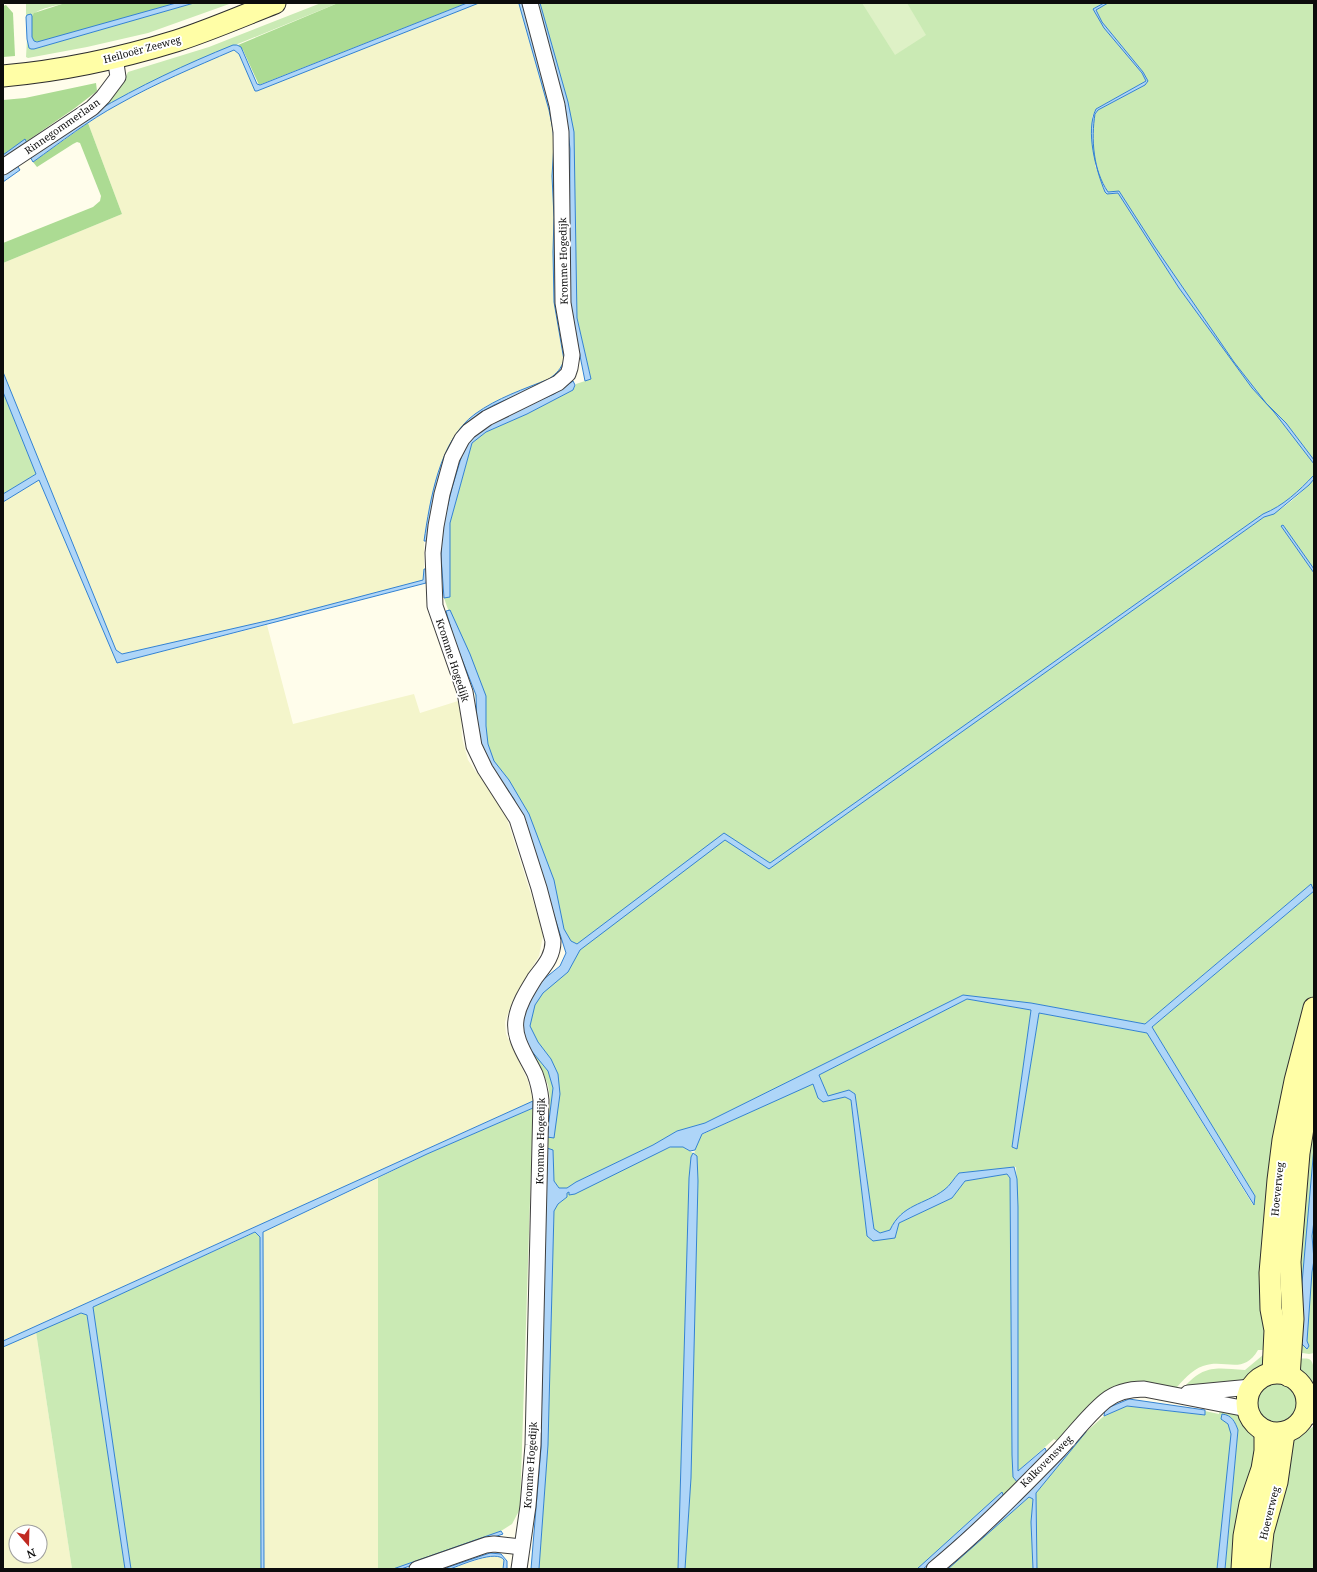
<svg xmlns="http://www.w3.org/2000/svg" width="1317" height="1572" font-family="'Noto Serif',serif">
<style>
.farmland{fill:#f4f5cb;fill-rule:evenodd}
.green{fill:#caeab4}
.forest{fill:#acdb93}
.pitch{fill:#def1c6}
.water{fill:#aed5f8;stroke:#3382d1}
.lines{fill:none;stroke-linecap:round;stroke-linejoin:round}
.street-casing{stroke:#3f3f3f;stroke-width:17}
.secondary-casing{stroke:#2e2e2e;stroke-width:23}
.street{stroke:#fff;stroke-width:15}
.secondary{stroke:#fffea6;stroke-width:21}
.labels{text-anchor:middle;stroke-width:4;stroke-linejoin:round;paint-order:stroke}
.street-label{font-size:10px;fill:#0c0c0c;stroke:#fff}
</style>
<rect width="100%" height="100%" fill="#fffdeb"/>
<g class="farmland">
<path d="M 479,3 L 519,3 L 549,110 L 554,144 L 552,176 L 554,217 L 553,252 L 554,302 L 564,351 L 564,360 L 562,368 L 549,379 L 486,407 L 473,415 L 453,438 L 435,484 L 432,494 L 424,541 L 424,580 L 275,619 L 122,654 L 116,650 L 3,372 L 3,263 L 122,214 L 88,123 L 118,104 L 176,75 L 234,50 L 239,54 L 255,91 L 257,91 Z"/>
<path d="M 39,480 L 117,663 L 267,625 L 293,724 L 414,694 L 420,713 L 458,701 L 461,718 L 462,738 L 468,760 L 476,772 L 496,794 L 507,819 L 540,923 L 543,936 L 539,956 L 513,999 L 505,1022 L 506,1034 L 528,1081 L 533,1101 L 3,1341 L 3,502 Z"/>
<path d="M 378,1178 L 378,1569 L 264,1569 L 263,1232 Z"/>
<path d="M 36,1332 L 72,1569 L 3,1569 L 3,1347 ZM 16,1532 L 40,1532 L 40,1556 L 16,1556 Z"/>
<path d="M 501,1555 L 504,1560 L 503,1569 L 450,1569 L 489,1556 Z"/>
</g>
<g class="green">
<path d="M 26,3 L 65,3 C 56,6 38,8 32,16 L 31,14 L 26,17 Z"/>
<path d="M 194,3 L 232,3 L 148,33 L 87,47 L 28,58 L 26,57 L 27,39 L 28,45 L 34,49 Z"/>
<path d="M 321,3 L 338,3 L 194,62 L 141,87 L 94,112 L 125,78 L 128,72 L 209,47 Z"/>
<path d="M 538,3 L 1104,3 L 1093,9 L 1104,28 L 1142,73 L 1146,81 L 1096,109 L 1092,117 L 1093,151 C 1095,138 1090,120 1098,110 L 1145,85 L 1148,81 L 1143,72 L 1102,22 L 1096,10 L 1108,3 L 1314,3 L 1314,460 L 1286,423 L 1266,403 L 1234,362 L 1155,247 L 1119,191 L 1108,192 L 1101,179 L 1095,159 L 1095,165 L 1105,192 L 1112,194 L 1118,193 L 1179,288 L 1252,388 L 1274,412 L 1314,464 L 1314,475 C 1299,491 1283,506 1263,514 L 1105,626 L 939,747 L 1264,517 C 1283,511 1300,494 1314,479 L 1314,569 L 1283,525 L 1281,526 L 1314,573 L 1314,993 L 1309,1008 L 1270,1350 L 1258,1350 C 1243,1376 1225,1358 1203,1366 C 1191,1370 1183,1381 1175,1389 L 1140,1384 L 1057,1441 L 1054,1439 L 1018,1471 L 1018,1207 L 1016,1167 L 959,1173 C 954,1178 950,1186 944,1190 C 924,1205 902,1204 890,1230 L 880,1233 L 874,1229 L 855,1094 L 849,1090 L 828,1097 L 819,1075 L 967,999 L 1031,1010 L 1012,1147 L 1017,1149 L 1039,1013 L 1147,1033 L 1253,1205 L 1255,1196 L 1152,1027 L 1314,891 L 1310,885 L 1145,1024 L 1031,1003 L 963,995 L 705,1123 L 677,1131 L 653,1145 L 576,1182 L 567,1188 L 559,1188 L 554,1181 L 553,1150 L 547,1148 L 550,1098 L 548,1085 L 543,1072 L 530,1049 L 525,1014 L 557,974 L 567,951 L 518,801 L 489,762 L 471,675 L 444,598 L 450,596 L 450,523 L 472,443 L 486,432 L 527,414 L 573,390 L 576,384 L 591,379 L 577,318 L 575,191 L 567,105 Z"/>
<path d="M 3,392 L 36,474 L 3,494 Z"/>
<path d="M 813,1083 L 818,1098 L 823,1102 L 845,1097 L 851,1100 L 867,1236 L 895,1238 L 899,1223 L 952,1198 L 965,1181 L 1007,1174 L 1010,1178 L 1012,1455 L 1013,1477 L 1018,1483 L 1004,1497 L 1002,1492 L 917,1569 L 685,1569 L 691,1478 L 698,1181 L 697,1157 L 694,1155 L 695,1150 L 701,1135 Z"/>
<path d="M 1314,1087 L 1314,1353 L 1309,1354 L 1296,1352 L 1294,1269 Z"/>
<path d="M 533,1108 L 520,1509 L 512,1524 L 501,1531 L 393,1569 L 378,1569 L 378,1178 L 427,1154 Z"/>
<path d="M 671,1147 L 683,1147 L 693,1153 L 691,1157 L 689,1178 L 678,1569 L 539,1569 L 548,1445 L 554,1211 L 558,1204 L 567,1197 L 567,1193 L 569,1192 Z"/>
<path d="M 256,1232 L 260,1237 L 261,1569 L 131,1569 L 92,1307 Z"/>
<path d="M 81,1313 L 87,1315 L 125,1569 L 72,1569 L 36,1332 Z"/>
<path d="M 1263,1355 L 1268,1363 L 1247,1379 L 1240,1382 L 1184,1389 L 1184,1387 C 1205,1364 1216,1368 1245,1370 Z"/>
<path d="M 1296,1359 C 1299,1359 1305,1358 1309,1359 C 1316,1362 1314,1382 1314,1389 L 1301,1374 Z"/>
<circle cx="1277" cy="1404" r="21"/>
<path d="M 1127,1406 L 1204,1415 L 1205,1411 L 1219,1414 L 1220,1407 L 1236,1414 L 1255,1437 L 1257,1444 L 1239,1569 L 1225,1569 L 1238,1430 L 1228,1424 L 1232,1434 L 1217,1569 L 1037,1569 L 1036,1493 L 1086,1432 L 1104,1416 Z"/>
<path d="M 1314,1426 L 1314,1569 L 1264,1569 L 1292,1441 Z"/>
<path d="M 1029,1497 L 1033,1499 L 1031,1522 L 1033,1569 L 948,1569 Z"/>
</g>
<g class="forest">
<path d="M 65,3 L 176,3 L 39,42 L 34,41 L 32,37 L 32,16 L 34,13 Z"/>
<path d="M 338,3 L 467,3 L 259,85 L 243,50 L 238,45 Z"/>
<path d="M 6,5 L 13,13 L 15,56 L 3,57 L 3,6 Z"/>
<path d="M 96,83 L 97,91 L 75,108 L 27,141 L 25,140 L 3,155 L 3,100 L 25,98 Z"/>
<path d="M 88,123 L 122,214 L 3,263 L 3,243 L 93,207 L 100,201 L 101,196 L 80,143 L 77,142 L 73,144 L 37,167 L 33,162 Z"/>
</g>
<path class="pitch" d="M 862,3 L 907,3 L 926,35 L 895,55 Z"/>
<g class="water">
<path d="M 176,3 L 194,3 L 34,49 L 31,49 L 29,48 L 27,39 L 26,17 L 27,15 L 31,14 L 32,16 L 32,37 L 34,41 L 37,42 Z"/>
<path d="M 467,3 L 479,3 L 257,91 L 255,91 L 239,54 L 234,50 C 195,67 156,83 119,104 C 89,120 61,142 33,162 L 29,155 C 51,141 72,125 95,112 C 139,86 186,64 233,45 L 237,45 L 241,47 L 257,84 L 260,85 Z"/>
<path d="M 522,3 L 550,104 L 555,135 L 554,186 L 566,353 L 562,370 L 551,380 L 494,405 L 481,412 L 471,421 L 446,457 L 434,498 L 428,541 L 424,541 C 430,501 439,440 475,414 C 497,398 524,389 549,379 C 557,373 561,369 564,360 L 554,302 L 553,252 L 554,217 L 552,176 L 554,144 L 553,130 L 549,110 L 519,4 Z"/>
<path d="M 536,3 L 540,3 L 568,102 L 574,132 L 577,318 L 591,379 L 585,381 L 569,300 L 570,149 L 565,106 L 558,85 Z"/>
<path d="M 1104,3 L 1108,3 L 1096,10 L 1102,22 L 1143,72 L 1148,81 L 1145,85 L 1098,110 L 1095,114 C 1091,139 1093,170 1108,192 L 1119,191 L 1155,247 L 1234,362 L 1266,403 L 1286,423 L 1314,460 L 1314,464 L 1274,412 L 1252,388 L 1179,288 L 1118,193 L 1107,194 L 1105,192 C 1096,170 1085,131 1096,109 L 1146,81 L 1142,73 L 1104,28 L 1093,9 Z"/>
<path d="M 25,139 L 27,143 L 3,159 L 3,155 Z"/>
<path d="M 16,164 L 20,170 L 3,182 L 3,173 Z"/>
<path d="M 3,372 L 116,650 L 122,654 L 275,619 L 423,580 L 424,569 L 428,569 L 426,583 L 117,663 L 39,480 L 3,502 L 3,494 L 36,474 L 3,392 Z"/>
<path d="M 573,381 L 575,385 L 573,390 L 527,414 L 486,432 L 472,443 L 450,523 L 450,597 L 444,598 L 441,556 L 442,529 L 452,488 L 464,448 L 480,429 L 503,416 L 554,394 Z"/>
<path d="M 1314,475 L 1314,479 L 1309,485 L 1274,514 L 1264,517 L 769,869 L 725,840 L 580,950 L 568,972 L 543,993 L 535,1005 L 530,1026 L 538,1042 L 551,1059 L 558,1074 L 560,1094 L 554,1138 L 547,1137 L 553,1088 L 548,1071 L 530,1049 L 524,1035 L 522,1017 L 528,999 L 544,979 L 560,966 L 566,953 L 525,824 L 514,799 L 484,756 L 477,726 L 476,695 L 454,639 L 446,611 L 450,610 L 470,654 L 486,696 L 486,726 L 488,744 L 494,761 L 509,780 L 529,814 L 554,880 L 564,929 L 571,941 L 577,944 L 724,833 L 770,863 L 1263,514 C 1283,506 1299,491 1314,475 Z"/>
<path d="M 1283,525 L 1314,569 L 1314,573 L 1281,526 Z"/>
<path d="M 1311,884 L 1314,891 L 1152,1027 L 1255,1196 L 1254,1205 L 1147,1033 L 1039,1013 L 1017,1149 L 1012,1147 L 1031,1010 L 967,999 L 819,1075 L 828,1096 L 849,1090 L 855,1094 L 874,1229 L 880,1233 L 890,1230 C 902,1204 924,1205 944,1190 C 950,1186 954,1178 959,1173 L 1014,1167 L 1017,1179 L 1018,1207 L 1018,1471 L 1045,1448 L 1047,1453 L 1018,1483 L 1013,1477 L 1012,1455 L 1010,1178 L 1007,1174 L 965,1181 L 952,1198 L 899,1223 L 895,1238 L 873,1241 L 867,1236 L 851,1100 L 845,1097 L 823,1102 L 818,1098 L 813,1084 L 702,1134 L 695,1150 L 690,1151 L 683,1147 L 670,1147 L 575,1194 L 569,1195 L 569,1192 L 567,1193 L 567,1197 L 558,1204 L 554,1211 L 548,1445 L 539,1569 L 531,1569 L 541,1448 L 544,1203 L 547,1148 L 553,1150 L 554,1181 L 559,1188 L 567,1188 L 576,1182 L 653,1145 L 677,1131 L 705,1123 L 963,995 L 1031,1003 L 1145,1024 Z"/>
<path d="M 533,1101 L 533,1108 L 427,1154 L 263,1232 L 264,1569 L 261,1569 L 260,1237 L 255,1232 L 93,1307 L 131,1569 L 125,1569 L 87,1315 L 81,1313 L 3,1347 L 3,1341 Z"/>
<path d="M 1314,1147 L 1314,1221 L 1312,1236 L 1314,1260 L 1312,1272 L 1307,1341 L 1309,1346 L 1307,1349 L 1299,1341 L 1302,1283 Z"/>
<path d="M 693,1153 L 697,1156 L 698,1181 L 691,1478 L 685,1569 L 678,1569 L 689,1178 L 691,1157 Z"/>
<path d="M 1129,1399 L 1205,1410 L 1205,1415 L 1127,1406 L 1104,1416 L 1105,1409 Z"/>
<path d="M 1222,1414 C 1232,1415 1235,1422 1238,1430 L 1225,1569 L 1217,1569 L 1231,1434 L 1228,1424 L 1221,1419 Z"/>
<path d="M 1085,1428 L 1086,1432 L 1036,1493 L 1037,1569 L 1033,1569 L 1031,1522 L 1033,1499 L 1029,1497 L 948,1569 L 940,1569 Z"/>
<path d="M 1002,1492 L 1004,1497 L 923,1569 L 917,1569 Z"/>
<path d="M 501,1531 L 503,1534 L 401,1569 L 393,1569 Z"/>
<path d="M 490,1553 L 501,1554 L 507,1561 L 507,1569 L 503,1569 L 504,1560 C 497,1549 461,1565 450,1569 L 443,1569 Z"/>
</g>
<g class="lines">
<g class="street-casing">
<g id="street">
<path d="M 3,167 L 92,108 L 103,97 L 118,77 L 115,57"/>
<path d="M 1188,1393 L 1251,1387"/>
<path d="M 1307,1397 L 1314,1399"/>
<path d="M 1304,1416 L 1314,1416"/>
<path d="M 417,1569 L 486,1545 L 494,1544 L 521,1547"/>
<path d="M 519,1569 L 528,1506 L 533,1445 L 541,1100 C 540,1091 538,1082 535,1074 C 527,1057 513,1039 516,1020 C 518,1005 527,991 535,978 C 544,966 553,957 553,941 L 539,888 L 517,819 L 485,769 L 474,746 L 465,692 L 435,606 L 433,553 L 436,526 L 442,494 L 452,458 L 462,439 L 469,431 L 487,418 L 558,383 L 568,374 L 570,368 L 572,355 L 563,303 L 561,132 L 557,105 L 530,3"/>
<path d="M 934,1569 C 978,1533 1019,1491 1059,1450 C 1074,1434 1088,1415 1105,1401 C 1116,1392 1130,1389 1144,1389 L 1247,1409"/>
</g>
</g>
<g class="secondary-casing">
<g id="secondary">
<path d="M 3,76 C 60,71 121,58 176,41 C 210,30 242,16 275,3"/>
<path d="M 1273,1373 L 1275,1330 L 1271,1309 L 1270,1273 L 1278,1180 L 1283,1140 L 1295,1081 L 1314,1008"/>
<circle cx="1277" cy="1403" r="30"/>
<path d="M 1289,1376 L 1293,1319 L 1290,1262 L 1299,1153 L 1314,1059"/>
<path d="M 1242,1569 L 1244,1536 L 1250,1504 L 1262,1469 L 1265,1451 L 1265,1431"/>
<path d="M 1259,1569 L 1263,1532 L 1277,1482 L 1284,1433"/>
</g>
</g>
<use href="#street" class="street"/>
<use href="#secondary" class="secondary"/>
</g>
<g class="labels">
<g class="street-label">
<text transform="translate(142 49) rotate(-15)" y="4">Heilooër Zeeweg</text>
<text transform="translate(62 126) rotate(-35)" y="4">Rinnegommerlaan</text>
<text transform="translate(563 261) rotate(-91)" y="4">Kromme Hogedijk</text>
<text transform="translate(453 660) rotate(72)" y="4">Kromme Hogedijk</text>
<text transform="translate(540 1141) rotate(-89)" y="4">Kromme Hogedijk</text>
<text transform="translate(1277 1189) rotate(-84)" y="4">Hoeverweg</text>
<text transform="translate(1046 1461) rotate(-45)" y="4">Kalkovensweg</text>
<text transform="translate(530 1465) rotate(-86)" y="4">Kromme Hogedijk</text>
<text transform="translate(1269 1513) rotate(-76)" y="4">Hoeverweg</text>
</g>
</g>
<rect width="1317" height="1572" fill="none" stroke="#0c0c0c" stroke-width="8"/>
<g transform="translate(28 1544) rotate(160)"><circle r="19" fill="#ffffff" stroke="#9e9e9e"/>
<path d="M0-3L7 15L0 10L-7 15Z" fill="#c02a21"/>
<text y="-6" font-size="11" font-weight="bold" text-anchor="middle" fill="#0c0c0c">N</text>
</g>
</svg>
